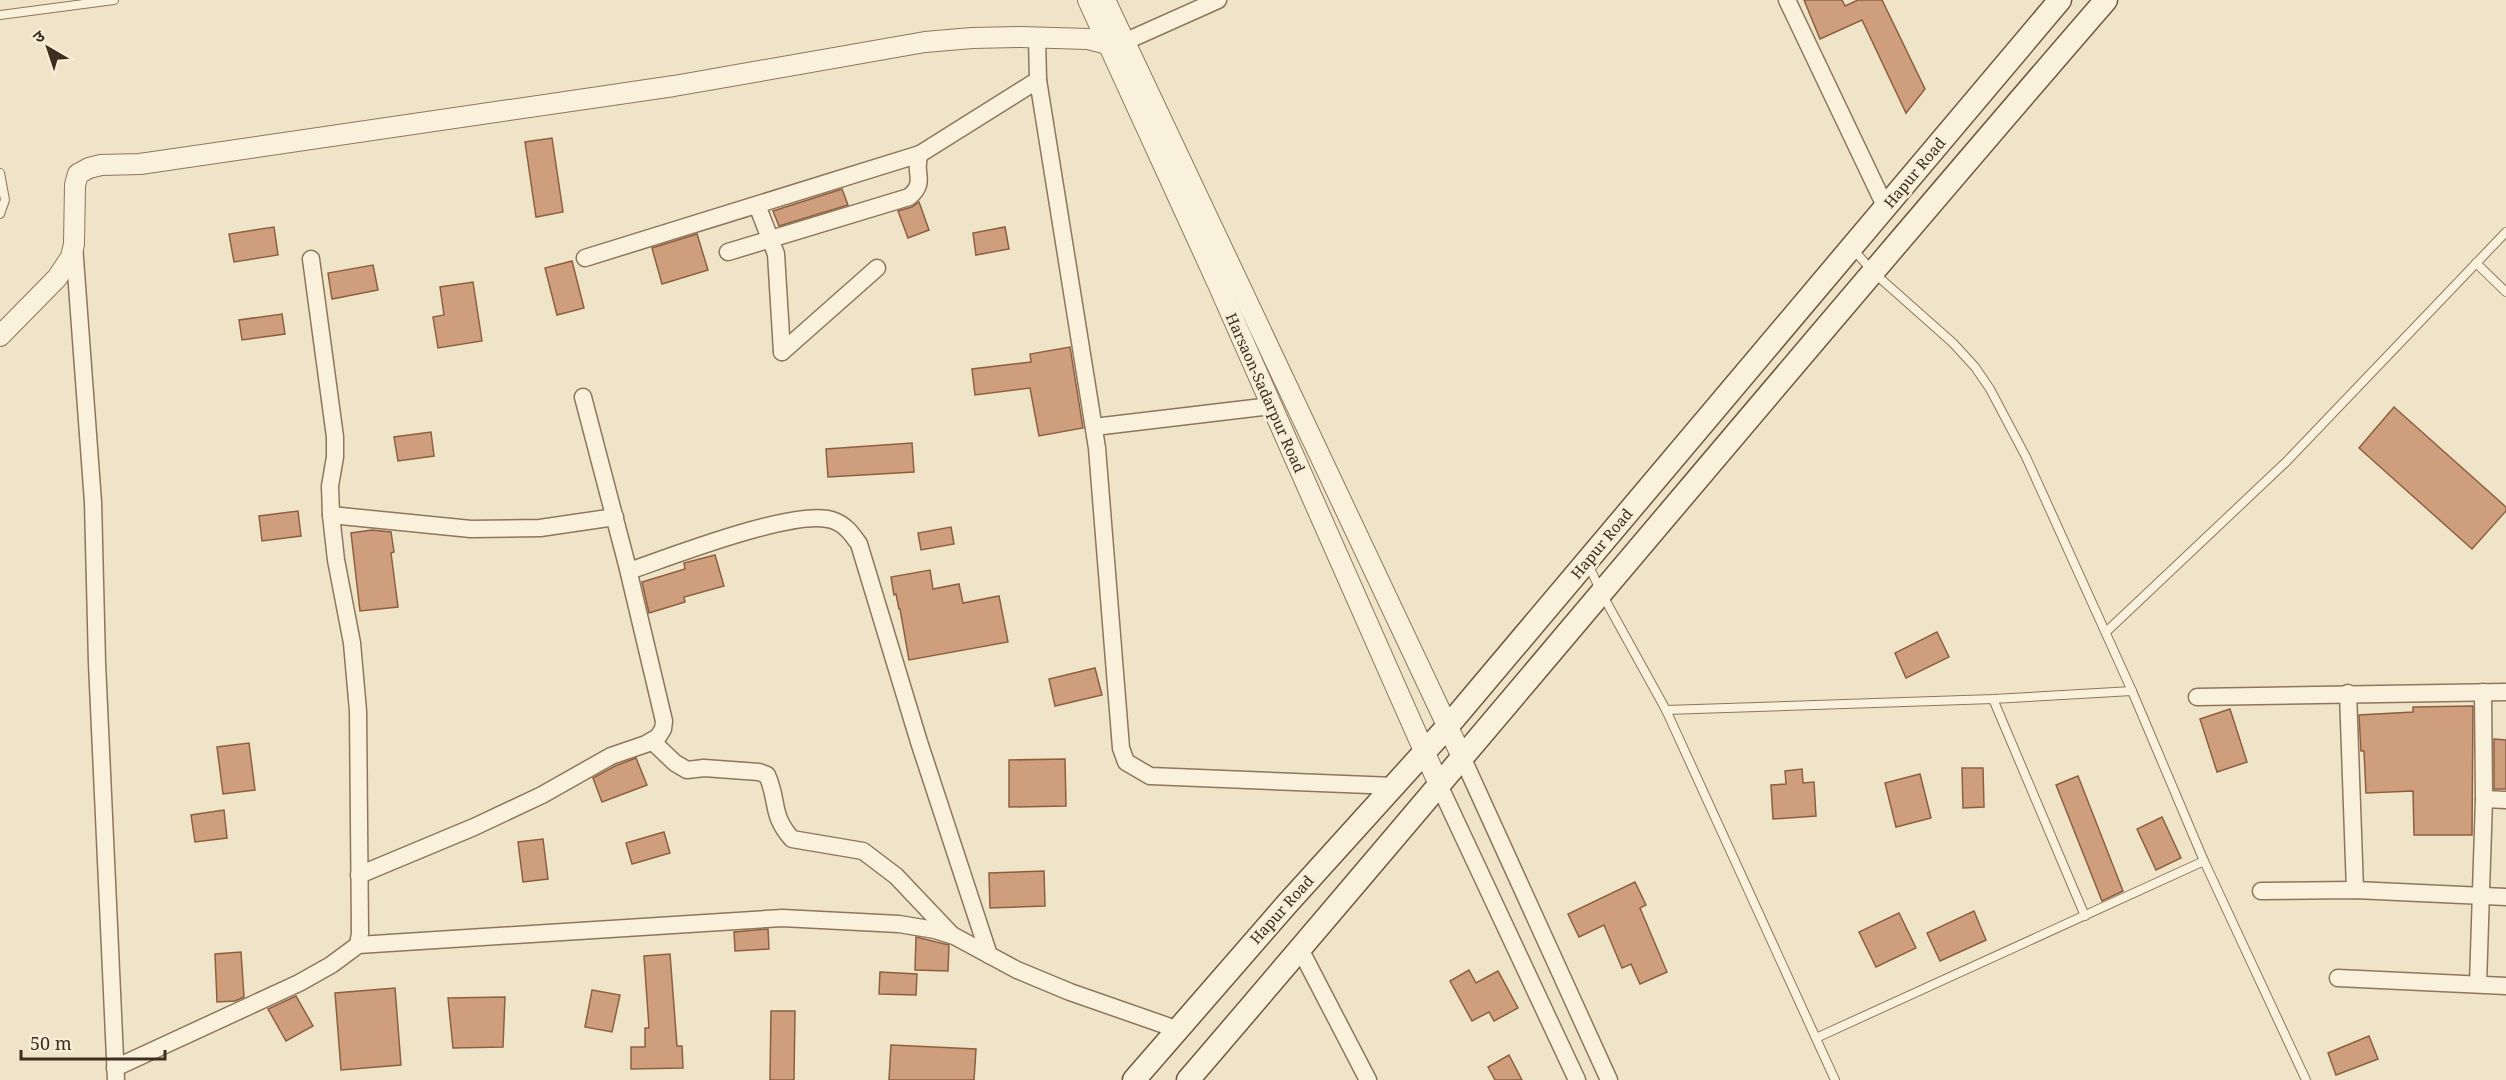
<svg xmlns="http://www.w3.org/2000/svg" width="2506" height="1080" font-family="'Noto Serif','Noto Sans Devanagari',serif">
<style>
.building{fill:#cf9f7d;stroke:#8d5f41;stroke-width:1.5}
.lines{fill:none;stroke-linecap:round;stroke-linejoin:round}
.service-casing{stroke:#8d765c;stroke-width:10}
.minor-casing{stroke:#8d765c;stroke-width:19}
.tertiary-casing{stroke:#8d765c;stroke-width:22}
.secondary-casing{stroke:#6f573f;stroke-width:25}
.service{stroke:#faf1dc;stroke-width:8}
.minor{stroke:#faf1dc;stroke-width:16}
.tertiary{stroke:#faf1dc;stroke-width:20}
.secondary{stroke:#faf1dc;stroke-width:22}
.labels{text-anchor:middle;stroke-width:5;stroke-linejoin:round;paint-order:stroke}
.street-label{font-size:15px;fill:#3d2e20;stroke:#f7eed8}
</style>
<rect width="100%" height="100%" fill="#f0e4c8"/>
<g class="building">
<path d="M 1804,0 L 1842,0 L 1845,6 L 1858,0 L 1882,0 L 1925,89 L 1906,113 L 1862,20 L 1820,39 Z"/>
<path d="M 552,138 L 563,212 L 536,217 L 525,142 Z"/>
<path d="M 842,189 L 848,205 L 779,226 L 773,211 Z"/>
<path d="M 919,202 L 929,230 L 908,238 L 898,211 L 912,207 Z"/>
<path d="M 274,227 L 278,255 L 234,262 L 229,234 Z"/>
<path d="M 1005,227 L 1009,249 L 976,255 L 973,233 Z"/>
<path d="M 697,234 L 708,270 L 662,284 L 652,248 Z"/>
<path d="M 572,261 L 584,308 L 557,315 L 545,268 Z"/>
<path d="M 373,265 L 378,290 L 332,299 L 328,273 Z"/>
<path d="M 473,282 L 482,341 L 438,348 L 433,317 L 444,315 L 440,287 Z"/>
<path d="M 282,314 L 285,334 L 242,340 L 239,320 Z"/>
<path d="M 1070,347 L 1083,428 L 1039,436 L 1030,388 L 975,395 L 972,369 L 1031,362 L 1030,354 Z"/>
<path d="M 2394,407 L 2506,507 L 2506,511 L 2472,549 L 2359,448 Z"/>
<path d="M 431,432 L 434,456 L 398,461 L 394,437 Z"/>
<path d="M 912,443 L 914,472 L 828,477 L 826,449 Z"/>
<path d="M 298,511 L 301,536 L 262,541 L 259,516 Z"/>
<path d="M 951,527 L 954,544 L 921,550 L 918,533 Z"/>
<path d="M 372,530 L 391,532 L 394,552 L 391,553 L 398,607 L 360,611 L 351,533 Z"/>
<path d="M 715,555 L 724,586 L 684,597 L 685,602 L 649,613 L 642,582 L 685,569 L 684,563 Z"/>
<path d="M 930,570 L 933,589 L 959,584 L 963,603 L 999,596 L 1008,642 L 909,660 L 900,609 L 899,609 L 896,594 L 894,595 L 891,577 Z"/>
<path d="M 1937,632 L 1949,657 L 1906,678 L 1895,653 Z"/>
<path d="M 1095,668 L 1102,695 L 1055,706 L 1049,679 Z"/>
<path d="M 2473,706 L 2472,835 L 2414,835 L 2413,791 L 2366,793 L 2364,751 L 2361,751 L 2359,715 L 2413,712 L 2413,707 Z"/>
<path d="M 2230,709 L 2247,762 L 2217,772 L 2200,719 Z"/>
<path d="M 2494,739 L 2506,740 L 2506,789 L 2494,789 Z"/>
<path d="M 249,743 L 255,790 L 223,794 L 217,747 Z"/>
<path d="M 636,758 L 647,785 L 602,802 L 593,778 L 615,766 Z"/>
<path d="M 1065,759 L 1066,806 L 1009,807 L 1009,760 Z"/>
<path d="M 1962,768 L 1983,768 L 1984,807 L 1963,808 Z"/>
<path d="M 1802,769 L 1803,783 L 1814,782 L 1816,816 L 1773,819 L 1771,785 L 1786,784 L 1785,771 Z"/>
<path d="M 1920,774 L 1931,818 L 1896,827 L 1885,783 Z"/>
<path d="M 2078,776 L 2123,891 L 2102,901 L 2056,785 Z"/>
<path d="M 224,810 L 227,838 L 195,842 L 191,815 Z"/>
<path d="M 2162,817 L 2181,858 L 2156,870 L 2137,829 Z"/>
<path d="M 664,832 L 670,853 L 632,864 L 626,843 Z"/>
<path d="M 543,839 L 548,879 L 523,882 L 518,842 Z"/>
<path d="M 1044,871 L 1045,906 L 990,908 L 989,873 Z"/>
<path d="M 1635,882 L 1646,905 L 1640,908 L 1667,972 L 1640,984 L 1631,964 L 1622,968 L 1604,925 L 1579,937 L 1568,914 Z"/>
<path d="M 1974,911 L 1986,940 L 1940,961 L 1927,933 Z"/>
<path d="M 1899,913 L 1916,948 L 1876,967 L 1859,932 Z"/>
<path d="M 768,929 L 769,949 L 735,951 L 734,932 Z"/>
<path d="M 916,937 L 949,945 L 948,971 L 915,970 Z"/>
<path d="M 241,952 L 244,997 L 235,1001 L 217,1002 L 215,954 Z"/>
<path d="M 670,954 L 677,1046 L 682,1046 L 683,1068 L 631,1069 L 631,1047 L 645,1047 L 645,1028 L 649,1028 L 644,956 Z"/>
<path d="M 1469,970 L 1476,983 L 1498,971 L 1518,1008 L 1494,1021 L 1489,1012 L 1472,1021 L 1450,981 Z"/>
<path d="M 880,972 L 917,974 L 916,995 L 879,994 Z"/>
<path d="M 395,988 L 401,1065 L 341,1070 L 335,993 Z"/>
<path d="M 592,990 L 620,995 L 612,1032 L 585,1027 Z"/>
<path d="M 296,996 L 313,1026 L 286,1041 L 268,1009 Z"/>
<path d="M 505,997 L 503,1047 L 453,1048 L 448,998 Z"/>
<path d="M 771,1011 L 795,1011 L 794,1080 L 770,1080 Z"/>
<path d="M 2369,1036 L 2378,1059 L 2336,1075 L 2328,1053 Z"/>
<path d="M 891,1045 L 976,1049 L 974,1080 L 889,1080 Z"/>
<path d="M 1509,1055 L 1522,1080 L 1495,1080 L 1488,1067 Z"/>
</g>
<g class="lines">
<g class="service-casing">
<g id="service">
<path d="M 0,15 L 114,0"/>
<path d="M 0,173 L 5,200 L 0,214"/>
<path d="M 1853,249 L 1873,272 L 1953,343 L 1975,367 L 1990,389 L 2026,457 L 2132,691 L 2204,861 L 2306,1080"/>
<path d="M 2476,263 L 2506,292"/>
<path d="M 1588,564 L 1602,594 L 1666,710 L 1835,1080"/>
<path d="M 2106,632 L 2286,462 L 2506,232"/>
<path d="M 1993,699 L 2085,916"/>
<path d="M 1666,710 L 1993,699 L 2132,691"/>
<path d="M 1816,1038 L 2204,861"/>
</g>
</g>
<g class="minor-casing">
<g id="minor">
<path d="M 1787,0 L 1886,208"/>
<path d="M 1037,38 L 1038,80 L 1097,448 L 1121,748 L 1126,762 L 1150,776 L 1394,786"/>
<path d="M 1124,42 L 1218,0"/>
<path d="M 757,205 L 776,254 L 782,352"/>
<path d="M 74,245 L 93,502 L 97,663 L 116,1080"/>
<path d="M 728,252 L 909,197 C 928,181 912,173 920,154 L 1038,80"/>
<path d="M 585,258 L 920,154"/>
<path d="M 311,259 L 335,437 L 335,457 L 330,486 L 331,515 L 336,560 L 352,643 L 358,711 L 360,933 L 358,945"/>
<path d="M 782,352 L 877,268"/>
<path d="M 1094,427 L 1271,406"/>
<path d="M 331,515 L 471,529 L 540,528 L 615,517"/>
<path d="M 629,571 C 670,557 795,508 832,520 C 845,524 852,534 859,544 L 919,742 L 989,955"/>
<path d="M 2348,693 L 2355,890"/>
<path d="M 2197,697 L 2506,692"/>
<path d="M 652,741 L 675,763 L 687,770 L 704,768 L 759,772 L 767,775 C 779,802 770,814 792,839 L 863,851 L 896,876 L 951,934"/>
<path d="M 1463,759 L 1609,1080"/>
<path d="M 1440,787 L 1577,1080"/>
<path d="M 2484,799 L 2506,800"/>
<path d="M 359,875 L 474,827 L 542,795 L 611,756 L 646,744 L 658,737 L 663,729 L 664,721 L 627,565 L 583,397"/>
<path d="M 2261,891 L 2355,890 L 2506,897"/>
<path d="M 1300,949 L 1368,1080"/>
<path d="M 2338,978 L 2506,986"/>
<path d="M 2478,984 L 2484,799 L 2483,692"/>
<path d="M 115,1068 L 299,983 L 331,965 L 358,945 L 782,918 L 899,924 L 935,930 L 954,936 L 1017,970 L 1070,992 L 1176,1029"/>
</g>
</g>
<g class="tertiary-casing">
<g id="tertiary">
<path d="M 1088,0 L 1217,282 L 1440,787"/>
<path d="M 1105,0 L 1463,759"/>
<path d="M 0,336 L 57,278 L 71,257 L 74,244 L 75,185 L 78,174 L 89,168 L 101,165 L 140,164 L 674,86 L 925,42 L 972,38 L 1021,37 L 1088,39 L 1108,44 L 1124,42"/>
</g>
</g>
<g class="secondary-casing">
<g id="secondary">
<path d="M 1134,1080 L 1287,904 L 1448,726 L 2060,0"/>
<path d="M 1188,1080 C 1496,721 1797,357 2106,0"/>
</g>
</g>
<use href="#service" class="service"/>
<use href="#minor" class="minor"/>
<use href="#tertiary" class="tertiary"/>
<use href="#secondary" class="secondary"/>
</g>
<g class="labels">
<g class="street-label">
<text transform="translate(1915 173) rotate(-50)" y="5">Hapur Road</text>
<text transform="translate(1265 393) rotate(66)" y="5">Harsaon-Sadarpur Road</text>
<text transform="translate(1602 544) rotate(-50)" y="5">Hapur Road</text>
<text transform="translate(1282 910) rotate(-48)" y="5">Hapur Road</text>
</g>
</g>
<g transform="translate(48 48) rotate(321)" stroke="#f7eed8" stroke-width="4.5" paint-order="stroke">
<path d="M0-4.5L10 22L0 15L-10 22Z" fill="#3d2e20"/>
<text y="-9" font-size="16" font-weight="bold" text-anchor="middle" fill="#3d2e20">उ</text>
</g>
<path d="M21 1050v9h144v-9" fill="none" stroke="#3d2e20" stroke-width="3"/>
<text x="30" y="1050" font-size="18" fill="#3d2e20" stroke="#f7eed8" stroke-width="4.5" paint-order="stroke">50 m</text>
</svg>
